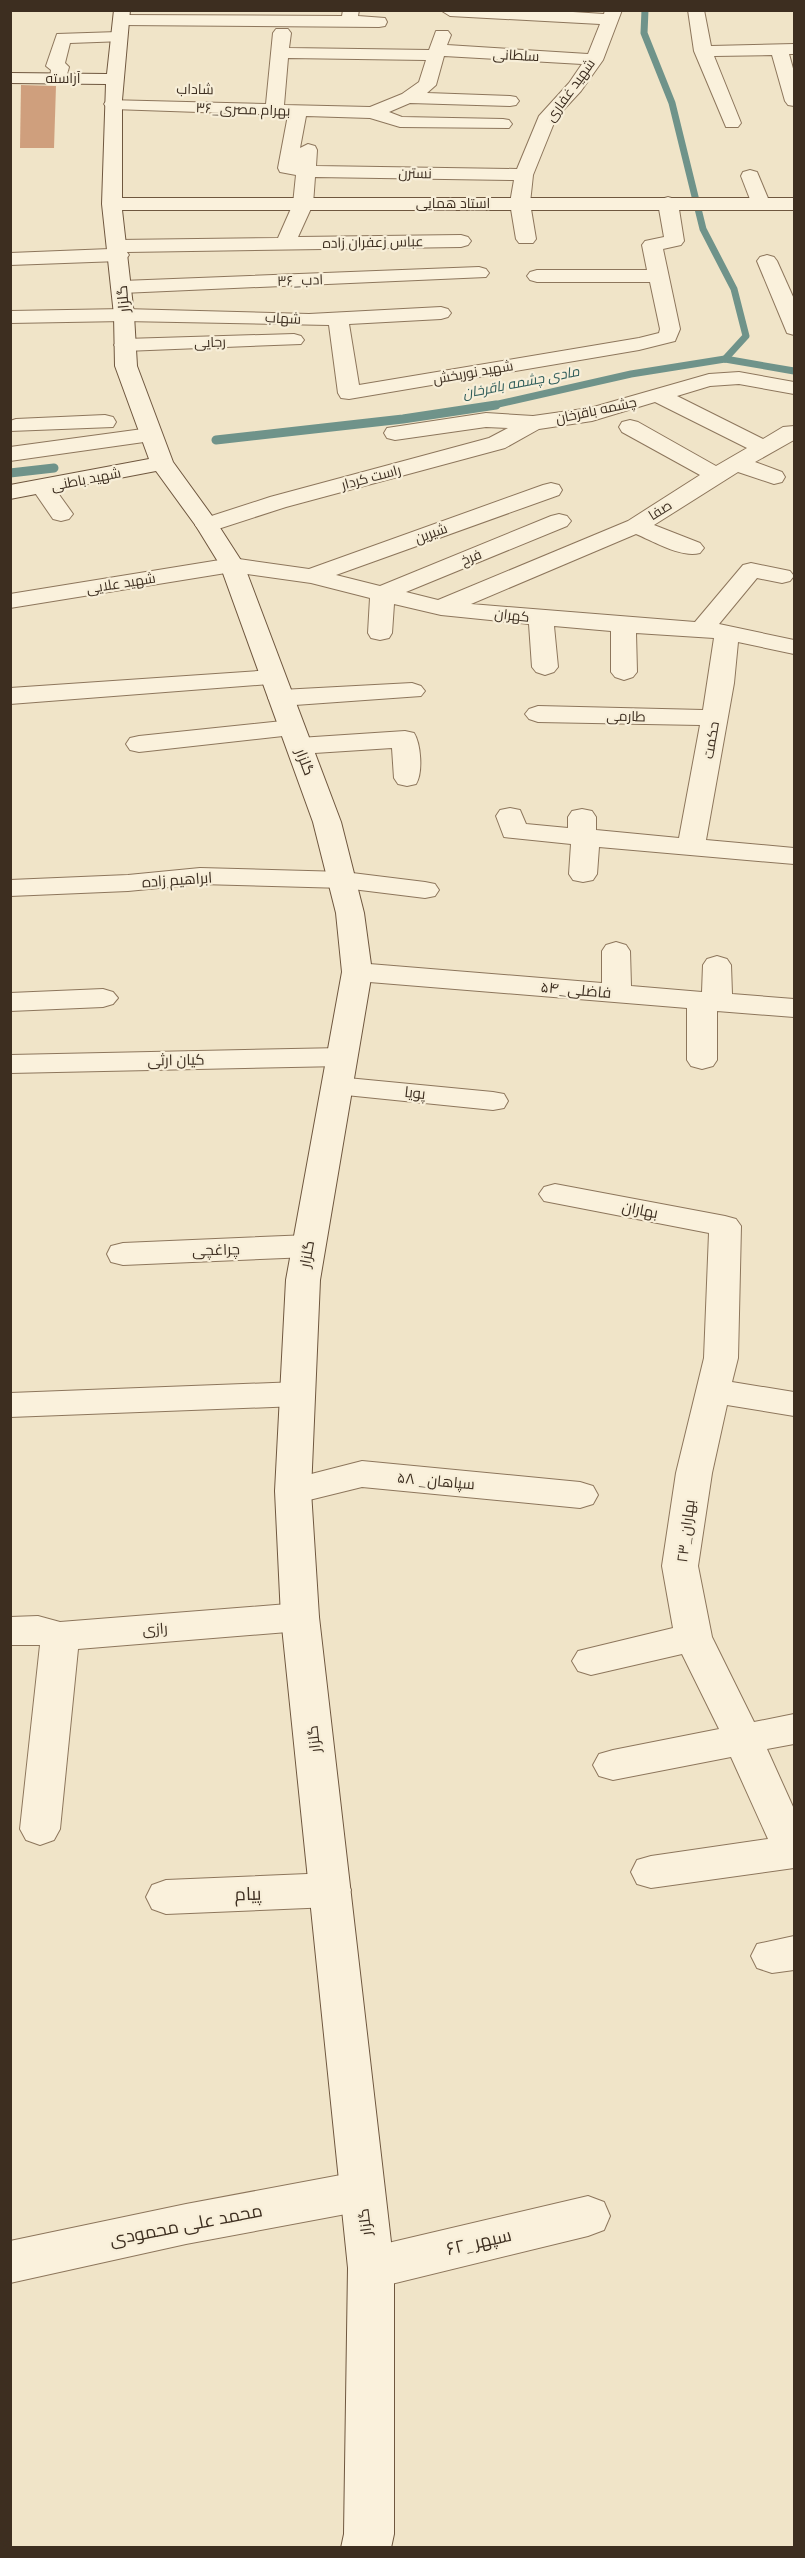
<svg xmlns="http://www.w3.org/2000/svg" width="805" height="2558" font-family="'Playfair Display',Cairo,serif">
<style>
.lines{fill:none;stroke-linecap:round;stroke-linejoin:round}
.stream-far1{stroke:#6f938a;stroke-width:7}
.stream{stroke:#6f938a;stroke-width:9}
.building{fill:#cf9f7d}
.street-casing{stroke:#8d765c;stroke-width:2}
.secondary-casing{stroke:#6f573f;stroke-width:2}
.street{fill:#faf1dc;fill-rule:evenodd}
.secondary{fill:#faf1dc;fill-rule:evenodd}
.labels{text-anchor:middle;stroke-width:4.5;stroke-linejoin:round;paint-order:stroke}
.far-street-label{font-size:14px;fill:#3d2e20;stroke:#f7eed8}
.far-water-label{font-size:14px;font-style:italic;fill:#2f5d5a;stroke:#f7eed8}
.street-label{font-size:15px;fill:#3d2e20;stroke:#f7eed8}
.near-street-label{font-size:18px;fill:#3d2e20;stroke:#f7eed8}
</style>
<rect width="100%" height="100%" fill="#f0e4c8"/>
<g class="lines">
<g class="stream-far1">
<path d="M 645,10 L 644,33 L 672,103 L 703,229 L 734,289 L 746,336 L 725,359"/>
<path d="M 485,407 L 631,374 L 725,359 L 794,371"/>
</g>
<g class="stream">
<path d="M 216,440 L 403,419 L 496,405"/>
<path d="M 10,473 L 54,468"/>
</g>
</g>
<path class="building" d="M 21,85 L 56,86 L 54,148 L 20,148 Z"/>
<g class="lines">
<g class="street-casing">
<g id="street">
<path d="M 343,10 L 359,10 L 358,16 L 385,18 L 387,22 L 385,26 L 379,27 L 121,25 L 113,20 L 121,15 L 342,16 Z"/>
<path d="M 542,10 L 604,14 L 605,10 L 622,10 L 603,60 L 581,91 L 556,118 L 533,175 L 530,203 L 536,239 L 533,243 L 519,243 L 516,239 L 510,203 L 514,180 L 315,177 L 313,204 L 298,237 L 461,235 L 468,237 L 471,241 L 468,245 L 461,247 L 127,252 L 129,255 L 126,259 L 119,261 L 10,265 L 10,253 L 110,249 L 108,246 L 111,242 L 118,240 L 278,238 L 293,204 L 296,175 L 280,172 L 278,168 L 288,115 L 113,109 L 107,108 L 104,104 L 107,100 L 266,104 L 273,33 L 276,29 L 288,29 L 291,33 L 289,48 L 429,50 L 436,31 L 448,31 L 451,35 L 447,45 L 588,54 L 600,24 L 450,16 L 442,11 ZM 444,56 L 582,64 L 569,83 L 539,116 L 517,169 L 316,166 L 317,150 L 315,146 L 308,144 L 300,148 L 306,116 L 370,118 L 400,127 L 509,128 L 512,124 L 509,120 L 503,119 L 402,117 L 389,112 L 410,103 L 510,106 L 516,105 L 519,101 L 516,97 L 510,96 L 427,93 L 436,85 ZM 288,58 L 426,60 L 419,82 L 402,94 L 370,107 L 284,105 Z"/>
<path d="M 688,10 L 704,10 L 711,46 L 794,44 L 794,54 L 789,54 L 794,72 L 794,106 L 788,105 L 785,101 L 772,55 L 714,56 L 741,123 L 738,127 L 726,127 L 694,51 Z"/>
<path d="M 118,32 L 124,33 L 127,37 L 124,41 L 70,43 L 65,63 L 69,67 L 65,82 L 53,82 L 50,78 L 51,70 L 46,66 L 57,34 Z"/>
<path d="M 750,170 L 757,172 L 770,203 L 767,207 L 753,207 L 741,176 L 743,172 Z"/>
<path d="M 668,197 L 675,199 L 678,203 L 684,241 L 681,245 L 663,249 L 680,329 L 675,341 L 639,350 L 349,399 L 341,398 L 338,393 L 329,325 L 124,321 L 10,323 L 10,311 L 124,309 L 309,314 L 441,307 L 448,309 L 451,313 L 448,317 L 441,319 L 349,324 L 359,385 L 639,338 L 659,333 L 660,329 L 650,282 L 537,282 L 530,280 L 527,276 L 530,272 L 537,270 L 647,270 L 642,245 L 645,241 L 664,237 L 658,203 L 661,199 Z"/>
<path d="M 767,255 L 774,257 L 777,261 L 794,299 L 794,335 L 787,333 L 757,261 L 760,257 Z"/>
<path d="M 479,267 L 486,269 L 489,273 L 486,277 L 122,293 L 115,291 L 112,287 L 115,283 L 122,281 Z"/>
<path d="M 294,334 L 301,336 L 304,340 L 301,344 L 125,351 L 118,349 L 114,345 L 118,341 L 125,339 Z"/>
<path d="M 739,372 L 794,382 L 794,394 L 739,384 L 710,386 L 677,396 L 763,439 L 783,427 L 794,426 L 794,440 L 755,462 L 782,472 L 785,477 L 782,482 L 774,484 L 738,472 L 654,525 L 700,543 L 704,548 L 700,553 C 681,558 655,542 636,534 L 471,604 L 695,622 L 743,565 L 751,563 L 790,571 L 794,576 L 790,581 L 782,583 L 757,578 L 719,624 L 794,640 L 794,654 L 738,642 L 734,683 L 706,840 L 794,848 L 794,864 L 599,847 L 597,874 L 593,880 L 583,882 L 573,880 L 569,874 L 571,844 L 504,837 L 496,816 L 500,810 L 510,808 L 520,810 L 526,824 L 568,828 L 568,817 L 572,811 L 582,809 L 592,811 L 596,817 L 596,830 L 679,838 L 700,725 L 538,722 L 529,719 L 525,714 L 529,709 L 538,706 L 703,710 L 714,638 L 636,633 L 637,672 L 633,677 L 624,680 L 615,677 L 611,672 L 611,631 L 554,626 L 558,667 L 554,672 L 545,675 L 536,672 L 532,667 L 529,624 L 441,615 L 394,604 L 392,633 L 389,638 L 380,640 L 371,638 L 368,633 L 370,598 L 311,583 L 232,572 L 10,608 L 10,594 L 232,558 L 309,569 L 543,485 L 551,483 L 559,485 L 562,490 L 559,495 L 336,575 L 380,586 L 551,516 L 559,514 L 567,516 L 571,521 L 567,526 L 406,592 L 438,600 L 628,521 L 700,475 L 622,432 L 619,427 L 622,422 L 630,420 L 638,422 L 716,466 L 747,448 L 655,402 L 592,421 L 539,429 L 505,448 L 286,507 L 215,530 L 207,532 L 199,530 L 195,525 L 199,520 L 270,497 L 489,438 L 508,428 L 486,427 L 395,440 L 387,438 L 384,433 L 387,428 L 486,413 L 533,416 L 590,408 L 709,374 Z"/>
<path d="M 105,415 L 113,417 L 116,422 L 113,427 L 10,431 L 10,421 L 16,419 Z"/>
<path d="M 150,428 L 158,430 L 161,435 L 158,440 L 10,461 L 10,447 Z"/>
<path d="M 42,480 L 50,482 L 73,514 L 69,519 L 61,521 L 53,519 L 31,487 L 34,482 Z"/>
<path d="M 273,670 L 282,673 L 286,678 L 282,683 L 10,704 L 10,688 Z"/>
<path d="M 412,683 L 421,686 L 425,691 L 421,696 L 281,706 L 272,703 L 268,698 L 272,693 L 281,690 Z"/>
<path d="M 292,720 L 301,722 L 305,728 L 301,734 L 139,752 L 130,750 L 126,744 L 130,738 L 139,736 Z"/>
<path d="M 405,731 L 414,733 C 421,744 423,773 416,784 L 407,786 L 398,784 L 394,778 L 392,748 L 299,754 L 290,752 L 286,746 L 290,740 L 299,738 Z"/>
<path d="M 200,868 L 344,872 L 425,882 L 435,884 L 439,890 L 435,896 L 425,898 L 344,888 L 200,884 L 128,891 L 10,896 L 10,880 L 128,875 Z"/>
<path d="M 616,942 L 626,945 L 630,951 L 631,986 L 702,992 L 703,965 L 707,959 L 717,956 L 727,959 L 731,965 L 732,994 L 794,999 L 794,1017 L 717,1011 L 717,1060 L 713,1066 L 702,1069 L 691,1066 L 687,1060 L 687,1008 L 357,981 L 347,978 L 342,972 L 347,966 L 357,963 L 602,983 L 602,951 L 606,945 Z"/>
<path d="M 103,989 L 113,992 L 118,998 L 113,1004 L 103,1007 L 10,1011 L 10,993 Z"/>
<path d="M 342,1048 L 353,1051 L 357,1057 L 353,1063 L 342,1066 L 10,1073 L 10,1055 Z"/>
<path d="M 337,1077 L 493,1092 L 504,1094 L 508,1101 L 504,1108 L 493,1110 L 326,1093 L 322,1086 L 326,1079 Z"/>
<path d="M 555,1184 L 725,1216 L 736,1219 L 741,1226 L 738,1358 L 732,1382 L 794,1392 L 794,1416 L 727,1405 L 712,1473 L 698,1566 L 712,1637 L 754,1722 L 794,1714 L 794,1744 L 767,1749 L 794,1809 L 794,1868 L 651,1888 L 637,1884 L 631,1872 L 637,1860 L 651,1856 L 768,1839 L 731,1757 L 613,1780 L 599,1776 L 593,1765 L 599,1754 L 613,1750 L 719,1729 L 682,1654 L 591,1675 L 578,1671 L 572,1661 L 578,1651 L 673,1628 L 662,1566 L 676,1473 L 704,1358 L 709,1233 L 544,1201 L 539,1194 L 544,1187 Z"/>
<path d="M 309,1235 L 321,1239 L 325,1246 L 321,1253 L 309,1257 L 123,1265 L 111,1262 L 107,1254 L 111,1246 L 123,1243 Z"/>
<path d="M 298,1382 L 310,1386 L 315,1394 L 310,1402 L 298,1406 L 10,1417 L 10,1393 Z"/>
<path d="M 362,1461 L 580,1482 L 593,1486 L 598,1495 L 593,1504 L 580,1508 L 362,1487 L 293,1504 L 280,1500 L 275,1491 L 280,1482 Z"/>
<path d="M 300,1603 L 313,1607 L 319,1617 L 313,1627 L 300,1631 L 78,1649 L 60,1829 L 54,1840 L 40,1845 L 26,1840 L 20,1829 L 40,1645 L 10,1645 L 10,1617 L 38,1616 L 60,1622 Z"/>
<path d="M 331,1873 L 345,1878 L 351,1890 L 345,1902 L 331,1907 L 166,1914 L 152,1909 L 146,1897 L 152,1885 L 166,1880 Z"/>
<path d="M 794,1936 L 794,1970 L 772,1973 L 757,1968 L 751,1956 L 757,1944 Z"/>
<path d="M 362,2171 L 378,2177 L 384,2191 L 378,2205 L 362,2211 L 186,2244 L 10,2283 L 10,2241 L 186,2204 Z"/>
<path d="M 588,2196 L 604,2202 L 610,2216 L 604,2230 L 588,2236 L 371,2289 L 355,2283 L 348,2268 L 355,2253 L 371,2247 Z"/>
</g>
</g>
<g class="secondary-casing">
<path id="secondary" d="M 114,10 L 130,10 L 122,100 L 122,198 L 794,198 L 794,210 L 122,210 L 134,315 L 137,366 L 173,462 L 215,520 L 244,565 L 341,822 L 364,913 L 372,972 L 320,1280 L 311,1491 L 319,1617 L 394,2268 L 394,2534 L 391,2548 L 341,2548 L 344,2534 L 348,2268 L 281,1617 L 275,1491 L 286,1280 L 342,972 L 336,913 L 313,822 L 220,565 L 196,526 L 156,471 L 10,499 L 10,485 L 149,459 L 115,366 L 114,315 L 102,204 L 106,84 L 10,83 L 10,73 L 107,74 Z"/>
</g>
<use href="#street" class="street"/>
<use href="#secondary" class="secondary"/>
</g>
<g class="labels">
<g class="far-street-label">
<text transform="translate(516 55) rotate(3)" y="5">سلطانی</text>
<text x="63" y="83">آراسته</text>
<text transform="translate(195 89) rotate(1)" y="5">شاداب</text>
<text transform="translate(570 90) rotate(-54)" y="5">شهید غفاری</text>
<text transform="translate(243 109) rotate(2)" y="5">۳۶_بهرام مصری</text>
<text transform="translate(415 173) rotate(1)" y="5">نسترن</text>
<text x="453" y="208">استاد همایی</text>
<text transform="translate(373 242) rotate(-1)" y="5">عباس زعفران زاده</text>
<text transform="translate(300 280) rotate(-2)" y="5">۳۶_ادب</text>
<text transform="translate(283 318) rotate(3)" y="5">شهاب</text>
<text transform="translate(210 342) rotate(-2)" y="5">رجایی</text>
<text transform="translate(473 372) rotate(-10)" y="5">شهید نوربخش</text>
<text transform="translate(596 410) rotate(-12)" y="5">چشمه باقرخان</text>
<text transform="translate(371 477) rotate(-15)" y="5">راست کردار</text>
<text transform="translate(86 479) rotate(-11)" y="5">شهید باطنی</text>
<text transform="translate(660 510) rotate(-32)" y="5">صفا</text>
<text transform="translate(431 533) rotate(-20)" y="5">شیرین</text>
<text transform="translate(471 557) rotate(-22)" y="5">فرخ</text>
<text transform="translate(121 583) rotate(-9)" y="5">شهید علایی</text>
<text transform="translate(512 615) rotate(6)" y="5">کهران</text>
<text transform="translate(626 716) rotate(1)" y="5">طارمی</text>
<text transform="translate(711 740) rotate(-80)" y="5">حکمت</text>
</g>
<g class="far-water-label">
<text transform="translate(521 382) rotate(-11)" y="5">مادی چشمه باقرخان</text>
</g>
<g class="street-label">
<text transform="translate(123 299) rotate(-95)" y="5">گلزار</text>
<text transform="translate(305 762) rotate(69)" y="5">گلزار</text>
<text transform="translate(177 880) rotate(-4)" y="5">ابراهیم زاده</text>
<text transform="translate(576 990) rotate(5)" y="5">۵۴_فاضلی</text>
<text transform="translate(176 1060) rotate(-1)" y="5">کیان ارثی</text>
<text transform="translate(415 1093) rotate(6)" y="5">پویا</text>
<text transform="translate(640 1210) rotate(11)" y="5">بهاران</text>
<text transform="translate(216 1250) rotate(-2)" y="5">چراغچی</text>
<text transform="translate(307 1254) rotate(-80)" y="5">گلزار</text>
<text transform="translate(436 1481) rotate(5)" y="5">۵۸ _سپاهان</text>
<text transform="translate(686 1531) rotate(-83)" y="5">۲۳_بهاران</text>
<text transform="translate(155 1629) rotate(-4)" y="5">رازی</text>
<text transform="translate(314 1739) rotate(-96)" y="5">گلزار</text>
<text transform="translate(365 2222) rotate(-97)" y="5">گلزار</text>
</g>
<g class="near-street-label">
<text transform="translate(248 1894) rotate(-2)" y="6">پیام</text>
<text transform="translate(186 2225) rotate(-11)" y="6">محمد علی محمودی</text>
<text transform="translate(479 2242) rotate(-13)" y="6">۶۲_سپهر</text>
</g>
</g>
<rect width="805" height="2558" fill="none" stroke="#3d2e20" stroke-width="24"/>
</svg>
